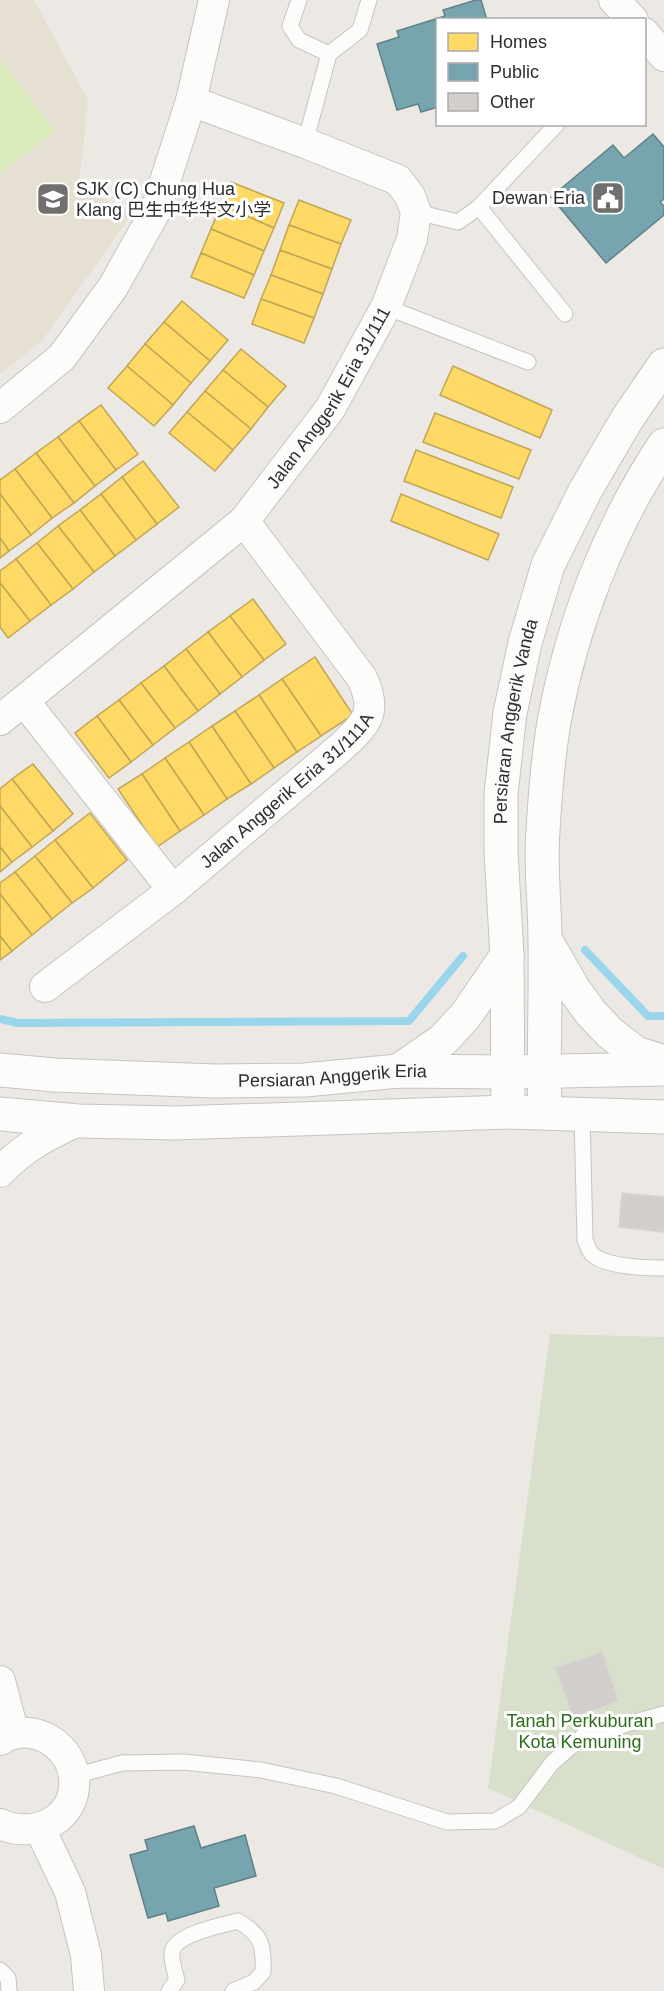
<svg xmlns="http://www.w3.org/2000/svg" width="664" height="1991" font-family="Arial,'Noto Sans SC',sans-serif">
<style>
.education{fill:#e6e0d3}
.cemetery{fill:#d8e0cc}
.pitch{fill:#d9eabb}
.homes{fill:#ffd966;stroke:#c0a655;stroke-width:1.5}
.public{fill:#76a5af;stroke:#608188;stroke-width:1.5}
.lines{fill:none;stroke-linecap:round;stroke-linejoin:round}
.stream{stroke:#99d6ec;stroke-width:8}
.building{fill:#d1cecb;stroke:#d7d4d0;stroke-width:1.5}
.lane-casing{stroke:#c5c4c5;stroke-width:17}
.street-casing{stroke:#c5c4c5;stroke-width:32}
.secondary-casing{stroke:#c5c4c5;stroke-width:35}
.lane{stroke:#fcfcfb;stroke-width:15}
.street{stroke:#fcfcfb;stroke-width:30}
.secondary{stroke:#fcfcfb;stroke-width:33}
.labels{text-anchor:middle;stroke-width:6;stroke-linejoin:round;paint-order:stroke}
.poi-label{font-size:18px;fill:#2e2e2e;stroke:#fff;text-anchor:start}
.street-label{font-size:18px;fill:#2e2e2e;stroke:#fff}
.park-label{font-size:18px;fill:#2c6e1b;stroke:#fff}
</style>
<rect width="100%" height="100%" fill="#ece8e4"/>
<path class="education" d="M 0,0 L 34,0 L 88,100 L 79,185 L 132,214 L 42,341 L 0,374 Z"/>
<path class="cemetery" d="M 550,1334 L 664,1337 L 664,1869 L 488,1788 Z"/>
<path class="pitch" d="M 0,59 L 55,131 L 0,173 Z"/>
<g class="homes">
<path d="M 231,182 L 284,203 L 274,228 L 221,205 Z"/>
<path d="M 299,200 L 351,220 L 341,244 L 289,225 Z"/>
<path d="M 221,205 L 274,228 L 264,251 L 211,229 Z"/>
<path d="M 289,225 L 341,244 L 332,269 L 280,250 Z"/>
<path d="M 211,229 L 264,251 L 254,275 L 201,253 Z"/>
<path d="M 280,250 L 332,269 L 323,294 L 271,275 Z"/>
<path d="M 201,253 L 254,275 L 244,298 L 191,277 Z"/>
<path d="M 271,275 L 323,294 L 314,318 L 261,299 Z"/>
<path d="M 261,299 L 314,318 L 304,343 L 252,324 Z"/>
<path d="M 182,301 L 228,340 L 210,361 L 164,322 Z"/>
<path d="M 164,322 L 210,361 L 191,383 L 145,344 Z"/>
<path d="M 145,344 L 191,383 L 173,405 L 127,366 Z"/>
<path d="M 241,349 L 286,386 L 268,407 L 223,370 Z"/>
<path d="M 127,366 L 173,405 L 154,426 L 108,388 Z"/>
<path d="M 453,366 L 552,410 L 540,438 L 440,395 Z"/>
<path d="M 223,370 L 268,407 L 251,429 L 205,391 Z"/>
<path d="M 205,391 L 251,429 L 233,450 L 187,412 Z"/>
<path d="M 101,405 L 138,454 L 116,470 L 79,421 Z"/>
<path d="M 187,412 L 233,450 L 215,471 L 169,433 Z"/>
<path d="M 435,413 L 531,450 L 519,479 L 423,442 Z"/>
<path d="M 79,421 L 116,470 L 95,486 L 58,437 Z"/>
<path d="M 58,437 L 95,486 L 74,503 L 36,453 Z"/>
<path d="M 416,450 L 513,487 L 501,518 L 404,481 Z"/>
<path d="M 36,453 L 74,503 L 52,518 L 15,469 Z"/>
<path d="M 143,461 L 179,507 L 157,524 L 122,477 Z"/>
<path d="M 15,469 L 52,518 L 31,535 L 0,494 L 0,480 Z"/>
<path d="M 122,477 L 157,524 L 136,540 L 101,494 Z"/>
<path d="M 0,494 L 31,535 L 9,551 L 0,538 Z"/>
<path d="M 101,494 L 136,540 L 115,556 L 80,510 Z"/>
<path d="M 401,494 L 499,534 L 488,560 L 391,521 Z"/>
<path d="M 80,510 L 115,556 L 94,572 L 58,526 Z"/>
<path d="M 58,526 L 94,572 L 73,589 L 37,543 Z"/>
<path d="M 0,538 L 9,551 L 0,558 Z"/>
<path d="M 37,543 L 73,589 L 51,605 L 16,559 Z"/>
<path d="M 16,559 L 51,605 L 30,621 L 0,583 L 0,571 Z"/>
<path d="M 0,583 L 30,621 L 8,638 L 0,627 Z"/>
<path d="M 253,599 L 286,644 L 264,660 L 230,616 Z"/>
<path d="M 230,616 L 264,660 L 242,677 L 208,632 Z"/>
<path d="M 208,632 L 242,677 L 220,694 L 186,649 Z"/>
<path d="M 186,649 L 220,694 L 198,711 L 164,666 Z"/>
<path d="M 315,657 L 353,715 L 321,736 L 282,679 Z"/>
<path d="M 164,666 L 198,711 L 175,728 L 141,683 Z"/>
<path d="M 282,679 L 321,736 L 297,752 L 259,695 Z"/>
<path d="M 141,683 L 175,728 L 153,745 L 119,700 Z"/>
<path d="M 259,695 L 297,752 L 274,768 L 235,711 Z"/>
<path d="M 119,700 L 153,745 L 131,762 L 97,716 Z"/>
<path d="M 235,711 L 274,768 L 251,784 L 212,726 Z"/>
<path d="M 97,716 L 131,762 L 109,778 L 75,733 Z"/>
<path d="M 212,726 L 251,784 L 227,799 L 189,742 Z"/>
<path d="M 189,742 L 227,799 L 204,815 L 165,758 Z"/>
<path d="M 165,758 L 204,815 L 180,831 L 142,774 Z"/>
<path d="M 33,764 L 73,814 L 53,831 L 12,779 Z"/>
<path d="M 142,774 L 180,831 L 157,847 L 118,789 Z"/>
<path d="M 12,779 L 53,831 L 32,847 L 0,806 L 0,789 Z"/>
<path d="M 0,806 L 32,847 L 12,862 L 0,847 Z"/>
<path d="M 90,813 L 127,860 L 93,888 L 55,840 Z"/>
<path d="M 55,840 L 93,888 L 72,903 L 35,856 Z"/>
<path d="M 0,847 L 12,862 L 0,872 Z"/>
<path d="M 35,856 L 72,903 L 52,919 L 15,872 Z"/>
<path d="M 15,872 L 52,919 L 32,935 L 0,894 L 0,883 Z"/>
<path d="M 0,894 L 32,935 L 12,951 L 0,936 Z"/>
<path d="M 0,936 L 12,951 L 0,960 Z"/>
</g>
<g class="public">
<path d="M 476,0 L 481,0 L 487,20 L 438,20 L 438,107 L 421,112 L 418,104 L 397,110 L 377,44 L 399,37 L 397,31 L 445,16 L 443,10 Z"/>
<path d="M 653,134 L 664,147 L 664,199 L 660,202 L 664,206 L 664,215 L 606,263 L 551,197 L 613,145 L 624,158 Z"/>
<path d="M 194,1826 L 201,1848 L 245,1835 L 256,1876 L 214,1888 L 219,1906 L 168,1921 L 166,1913 L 148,1918 L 130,1855 L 148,1850 L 145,1840 Z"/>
</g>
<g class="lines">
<g class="stream">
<path d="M 585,950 L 648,1016 L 664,1016"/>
<path d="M 0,1019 L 18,1023 L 409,1021 L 463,956"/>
</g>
</g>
<g class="building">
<path d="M 622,1193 L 664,1197 L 664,1232 L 619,1227 Z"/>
<path d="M 602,1652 L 618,1701 L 573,1717 L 556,1668 Z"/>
</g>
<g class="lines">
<g class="lane-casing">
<g id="lane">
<path d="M 299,0 L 290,26 L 299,40 L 329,54"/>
<path d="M 305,143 L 329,54 L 360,30 L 369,0"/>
<path d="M 479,207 L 565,314"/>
<path d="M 416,212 L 458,222 L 479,207 L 557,124"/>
<path d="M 386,307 L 528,362"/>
<path d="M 582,1115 L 585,1240 C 587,1244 588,1249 591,1253 C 603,1267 646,1268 664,1268"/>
<path d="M 74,1776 L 122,1763 L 184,1762 L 261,1770 L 336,1786 L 447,1822 L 495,1821 L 519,1807 L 552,1763 L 583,1736 L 664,1714"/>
<path d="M 0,1970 L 8,1978 L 9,1991"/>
<path d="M 169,1991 L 177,1980 C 175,1972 171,1960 172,1952 C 175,1934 223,1925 238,1921 C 262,1935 264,1945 263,1972 L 254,1982 L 233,1991"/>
</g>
</g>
<g class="street-casing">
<g id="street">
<path d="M 614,0 L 633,20"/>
<path d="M 644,33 L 664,56"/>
<path d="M 0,408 L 62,357 L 113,287 L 155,212 L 191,101 L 214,0"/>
<path d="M 24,701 L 173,890"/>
<path id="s1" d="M 0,720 L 244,521 L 330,409 L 386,307 L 412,239 L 416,212 L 410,196 L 398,180 L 305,143 L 191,101"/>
<path id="s2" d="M 45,987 L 173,890 L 339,749 C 365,725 379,714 362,678 L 244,521"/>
<path d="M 0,1172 C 25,1146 46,1136 78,1121"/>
<path d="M 0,1681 L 14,1734"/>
<path d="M 0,1740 C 4,1738 9,1735 13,1734 C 41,1727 71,1748 74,1777 C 78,1819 35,1840 0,1824"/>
<path d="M 40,1829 L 70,1892 L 86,1955 L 89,1991"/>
</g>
</g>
<g class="secondary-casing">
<g id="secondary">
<path d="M 546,941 L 575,991 L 591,1013 L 610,1033 L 636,1053 L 664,1062"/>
<path id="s3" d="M 0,1070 L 54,1075 L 215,1081 L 305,1080 L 398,1071 L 508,1072 L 664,1069"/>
<path d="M 398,1071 L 443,1040 L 466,1015 L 507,955"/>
<path id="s4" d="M 508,1112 L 507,955 L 501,852 L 501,794 L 510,713 L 525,643 L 548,565 L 585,491 L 627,419 L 664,365"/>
<path d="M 545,1113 C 543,1055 546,998 545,940 C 545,904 540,867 543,831 C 545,795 548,758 554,722 C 572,624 609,528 664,445"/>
<path d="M 0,1114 L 78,1121 L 175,1123 L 508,1112 L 664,1117"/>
</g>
</g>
<use href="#lane" class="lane"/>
<use href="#street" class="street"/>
<use href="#secondary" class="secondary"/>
</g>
<defs>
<g id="civic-square" transform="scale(1.725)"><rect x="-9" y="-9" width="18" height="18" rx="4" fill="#706f6e" stroke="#fff"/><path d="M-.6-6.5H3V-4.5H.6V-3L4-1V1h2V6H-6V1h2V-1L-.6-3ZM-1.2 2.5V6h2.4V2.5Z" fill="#fff"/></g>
<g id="school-square" transform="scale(1.725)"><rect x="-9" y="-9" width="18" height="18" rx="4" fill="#706f6e" stroke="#fff"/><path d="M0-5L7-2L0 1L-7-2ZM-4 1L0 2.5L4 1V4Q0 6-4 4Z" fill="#fff"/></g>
</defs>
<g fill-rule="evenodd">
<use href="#civic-square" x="608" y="198"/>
<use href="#school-square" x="53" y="199"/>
</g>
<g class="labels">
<g class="poi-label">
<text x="76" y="195">SJK (C) Chung Hua<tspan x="76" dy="21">Klang 巴生中华华文小学</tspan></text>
<text x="585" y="204" text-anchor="end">Dewan Eria</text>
</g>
<g class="street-label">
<text dy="6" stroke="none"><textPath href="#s1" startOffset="465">Jalan Anggerik Eria 31/111</textPath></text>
<text dy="6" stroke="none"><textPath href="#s4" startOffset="392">Persiaran Anggerik Vanda</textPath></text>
<text dy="6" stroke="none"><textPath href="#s2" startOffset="312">Jalan Anggerik Eria 31/111A</textPath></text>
<text dy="6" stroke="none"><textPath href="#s3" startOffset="333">Persiaran Anggerik Eria</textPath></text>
</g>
<g class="park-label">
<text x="580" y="1727">Tanah Perkuburan<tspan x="580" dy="21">Kota Kemuning</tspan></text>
</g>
</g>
<rect x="436" y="18" width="210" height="108" fill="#ffffff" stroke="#ababab" stroke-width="1.5"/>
<rect x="448" y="33" width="30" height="18" fill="#ffd966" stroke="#ababab" stroke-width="1.5"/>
<text x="490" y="48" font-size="18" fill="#2e2e2e">Homes</text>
<rect x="448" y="63" width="30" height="18" fill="#76a5af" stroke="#ababab" stroke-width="1.5"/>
<text x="490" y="78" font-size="18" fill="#2e2e2e">Public</text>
<rect x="448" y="93" width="30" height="18" fill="#d1cecb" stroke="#ababab" stroke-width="1.5"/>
<text x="490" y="108" font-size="18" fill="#2e2e2e">Other</text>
</svg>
